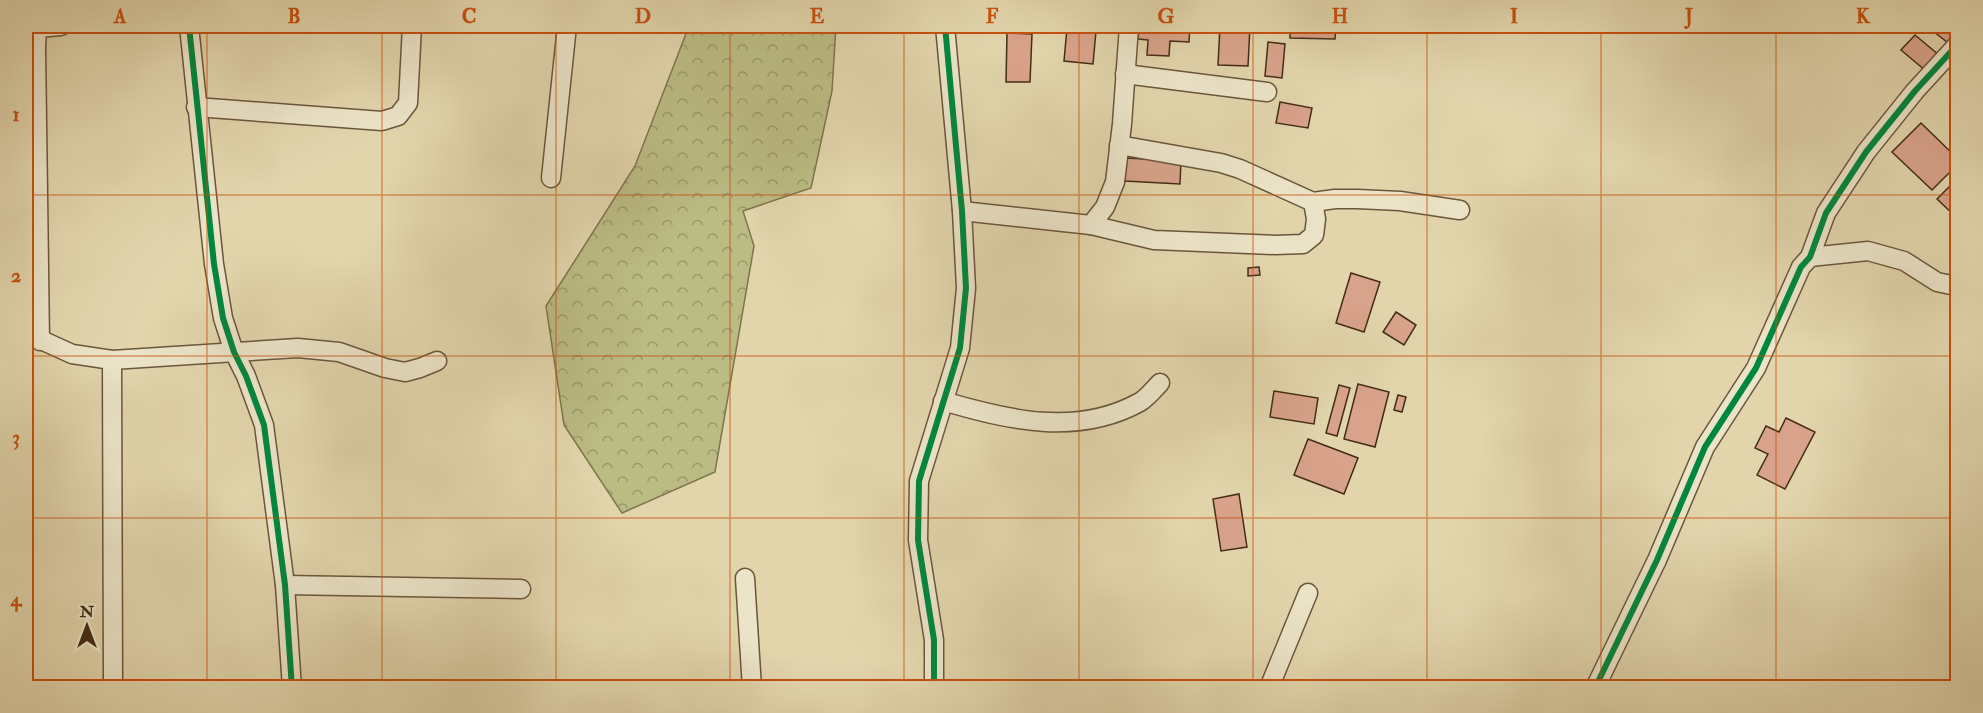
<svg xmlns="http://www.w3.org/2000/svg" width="1983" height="713" font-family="'IM FELL Double Pica',serif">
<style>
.forest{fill:url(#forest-crowns);stroke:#7f744d;stroke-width:1.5}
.building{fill:#d9a38b;stroke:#432c16;stroke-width:1.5}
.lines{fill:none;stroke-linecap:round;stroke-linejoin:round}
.street-casing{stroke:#6b563c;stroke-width:21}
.street{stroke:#ece4c9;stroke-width:18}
.cycleway-casing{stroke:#ece4c9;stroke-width:10}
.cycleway{stroke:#00873e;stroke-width:6}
.grid{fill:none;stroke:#c7500e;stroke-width:1.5;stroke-opacity:0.55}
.neatline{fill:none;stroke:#c7500e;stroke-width:2}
.grid-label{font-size:20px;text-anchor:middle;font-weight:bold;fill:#c7500e}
</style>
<defs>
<pattern id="forest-crowns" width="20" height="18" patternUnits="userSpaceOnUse" patternTransform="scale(1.5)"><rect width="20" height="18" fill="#bbbb84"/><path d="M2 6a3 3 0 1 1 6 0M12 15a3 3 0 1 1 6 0" fill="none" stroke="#9a986b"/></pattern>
</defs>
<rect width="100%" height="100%" fill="#e2d5ac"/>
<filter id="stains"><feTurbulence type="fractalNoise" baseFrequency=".00333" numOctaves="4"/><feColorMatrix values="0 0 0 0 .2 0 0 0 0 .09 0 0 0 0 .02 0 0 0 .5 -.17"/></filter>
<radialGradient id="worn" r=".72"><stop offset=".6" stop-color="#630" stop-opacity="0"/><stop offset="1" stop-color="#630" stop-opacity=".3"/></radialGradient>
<path class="forest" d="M 689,26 L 836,26 L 832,91 L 811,188 L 743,211 L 754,246 L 715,472 L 622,513 L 564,425 L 546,306 L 635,166 Z"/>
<g class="building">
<path d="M 1139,26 L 1190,26 L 1189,42 L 1170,41 L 1169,56 L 1147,55 L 1148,40 L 1138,39 Z"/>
<path d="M 1220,26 L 1250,26 L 1248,66 L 1218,65 Z"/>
<path d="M 1290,26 L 1336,26 L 1335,39 L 1290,38 Z"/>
<path d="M 1931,26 L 1958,26 L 1958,39 L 1952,46 L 1929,28 Z"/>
<path d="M 1067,28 L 1096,31 L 1093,64 L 1064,61 Z"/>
<path d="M 1007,33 L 1032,34 L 1030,82 L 1006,82 Z"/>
<path d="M 1915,35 L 1939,55 L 1926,71 L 1901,50 Z"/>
<path d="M 1268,42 L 1285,44 L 1282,78 L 1265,76 Z"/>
<path d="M 1280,102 L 1312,108 L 1308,128 L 1276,123 Z"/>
<path d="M 1921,123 L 1958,159 L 1958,164 L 1932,190 L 1892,152 Z"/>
<path d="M 1126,158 L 1181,161 L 1180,184 L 1125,181 Z"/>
<path d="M 1958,178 L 1958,228 L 1952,223 L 1957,218 L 1937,199 Z"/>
<path d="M 1259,267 L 1260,275 L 1248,276 L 1248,268 Z"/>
<path d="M 1351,273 L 1380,282 L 1364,332 L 1336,323 Z"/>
<path d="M 1396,312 L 1416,325 L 1404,345 L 1383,332 Z"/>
<path d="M 1358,384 L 1389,392 L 1375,447 L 1344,439 Z"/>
<path d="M 1339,385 L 1350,388 L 1337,436 L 1326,433 Z"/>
<path d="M 1274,391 L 1318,398 L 1314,424 L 1270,417 Z"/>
<path d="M 1398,395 L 1406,397 L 1402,412 L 1394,410 Z"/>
<path d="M 1786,418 L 1815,432 L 1785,489 L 1757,475 L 1768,454 L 1755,448 L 1766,426 L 1779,432 Z"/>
<path d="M 1308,439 L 1358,458 L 1344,494 L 1294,475 Z"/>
<path d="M 1239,494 L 1247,547 L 1221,551 L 1213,499 Z"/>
</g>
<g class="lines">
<g class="street-casing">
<g id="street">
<path d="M 189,26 L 214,264 L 223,318 L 234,352 L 246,376 L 264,425 L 285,585 L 292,688"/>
<path d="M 1125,74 L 1267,92"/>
<path d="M 196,107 L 382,121 L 398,116 L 408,103 L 412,26"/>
<path d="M 1119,145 L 1221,163 L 1240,169 L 1313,202 L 1335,199 L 1357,199 L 1400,201 L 1460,210"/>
<path d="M 551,178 L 567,26"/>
<path d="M 962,211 L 1091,225 L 1105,207 L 1115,182 L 1122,124 L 1129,26"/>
<path d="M 1091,225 L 1154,240 L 1275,245 L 1303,244 L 1314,235 L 1316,219 L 1313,202"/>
<path d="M 1810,257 L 1868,251 L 1904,261 L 1937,282 L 1951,285 L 1958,283"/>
<path d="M 26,333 L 72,354 L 112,360 L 298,348 L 339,352 L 385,368 L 405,372 L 420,368 L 437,361"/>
<path d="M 40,341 L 36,48 L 37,28 L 61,26"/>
<path d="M 112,360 L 113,688"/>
<path d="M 943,401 C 1008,420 1077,437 1140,402 C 1147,398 1154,389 1160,383"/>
<path d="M 745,578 L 752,688"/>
<path d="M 285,585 L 521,589"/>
<path d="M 934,688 L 934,640 L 918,540 L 919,481 L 960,348 L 966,288 L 962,211 L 945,26"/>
<path d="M 1269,688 L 1308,593"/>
<path d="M 1595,688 L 1657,560 L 1705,447 L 1756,368 L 1801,267 L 1810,257 L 1826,213 L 1866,152 L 1915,91 L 1958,44"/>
</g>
</g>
<use href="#street" class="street"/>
<g class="cycleway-casing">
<g id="cycleway">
<path d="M 189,26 L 214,264 L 223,318 L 234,352 L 246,376 L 264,425 L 285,585 L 292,688"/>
<path d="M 934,688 L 934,640 L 918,540 L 919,481 L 960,348 L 966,288 L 962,211 L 945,26"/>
<path d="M 1595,688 L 1657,560 L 1705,447 L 1756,368 L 1801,267 L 1810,257 L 1826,213 L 1866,152 L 1915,91 L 1958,44"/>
</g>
</g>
<use href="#cycleway" class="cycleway"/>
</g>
<path class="grid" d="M 207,26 L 207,688M 382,26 L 382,688M 556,26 L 556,688M 730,26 L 730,688M 904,26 L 904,688M 1079,26 L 1079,688M 1253,26 L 1253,688M 1427,26 L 1427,688M 1601,26 L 1601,688M 1776,26 L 1776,688M 26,195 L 1958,195M 26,356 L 1958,356M 26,518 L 1958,518"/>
<rect width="1983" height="713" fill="none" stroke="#e2d5ac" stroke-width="66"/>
<g transform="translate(87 626)" stroke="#ece4c9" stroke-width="4.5" paint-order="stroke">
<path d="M0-4.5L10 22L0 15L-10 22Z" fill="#432c16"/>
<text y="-9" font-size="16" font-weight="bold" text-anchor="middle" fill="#432c16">N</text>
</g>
<rect x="33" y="33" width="1917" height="647" class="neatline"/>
<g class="grid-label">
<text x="120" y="23">A</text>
<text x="294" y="23">B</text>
<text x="469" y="23">C</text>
<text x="643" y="23">D</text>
<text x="817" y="23">E</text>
<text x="992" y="23">F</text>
<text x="1166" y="23">G</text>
<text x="1340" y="23">H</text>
<text x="1514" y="23">I</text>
<text x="1689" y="23">J</text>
<text x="1863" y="23">K</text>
<text x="16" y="121">1</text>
<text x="16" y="282">2</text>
<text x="16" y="444">3</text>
<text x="16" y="606">4</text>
</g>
<rect width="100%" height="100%" filter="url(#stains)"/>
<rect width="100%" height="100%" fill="url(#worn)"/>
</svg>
